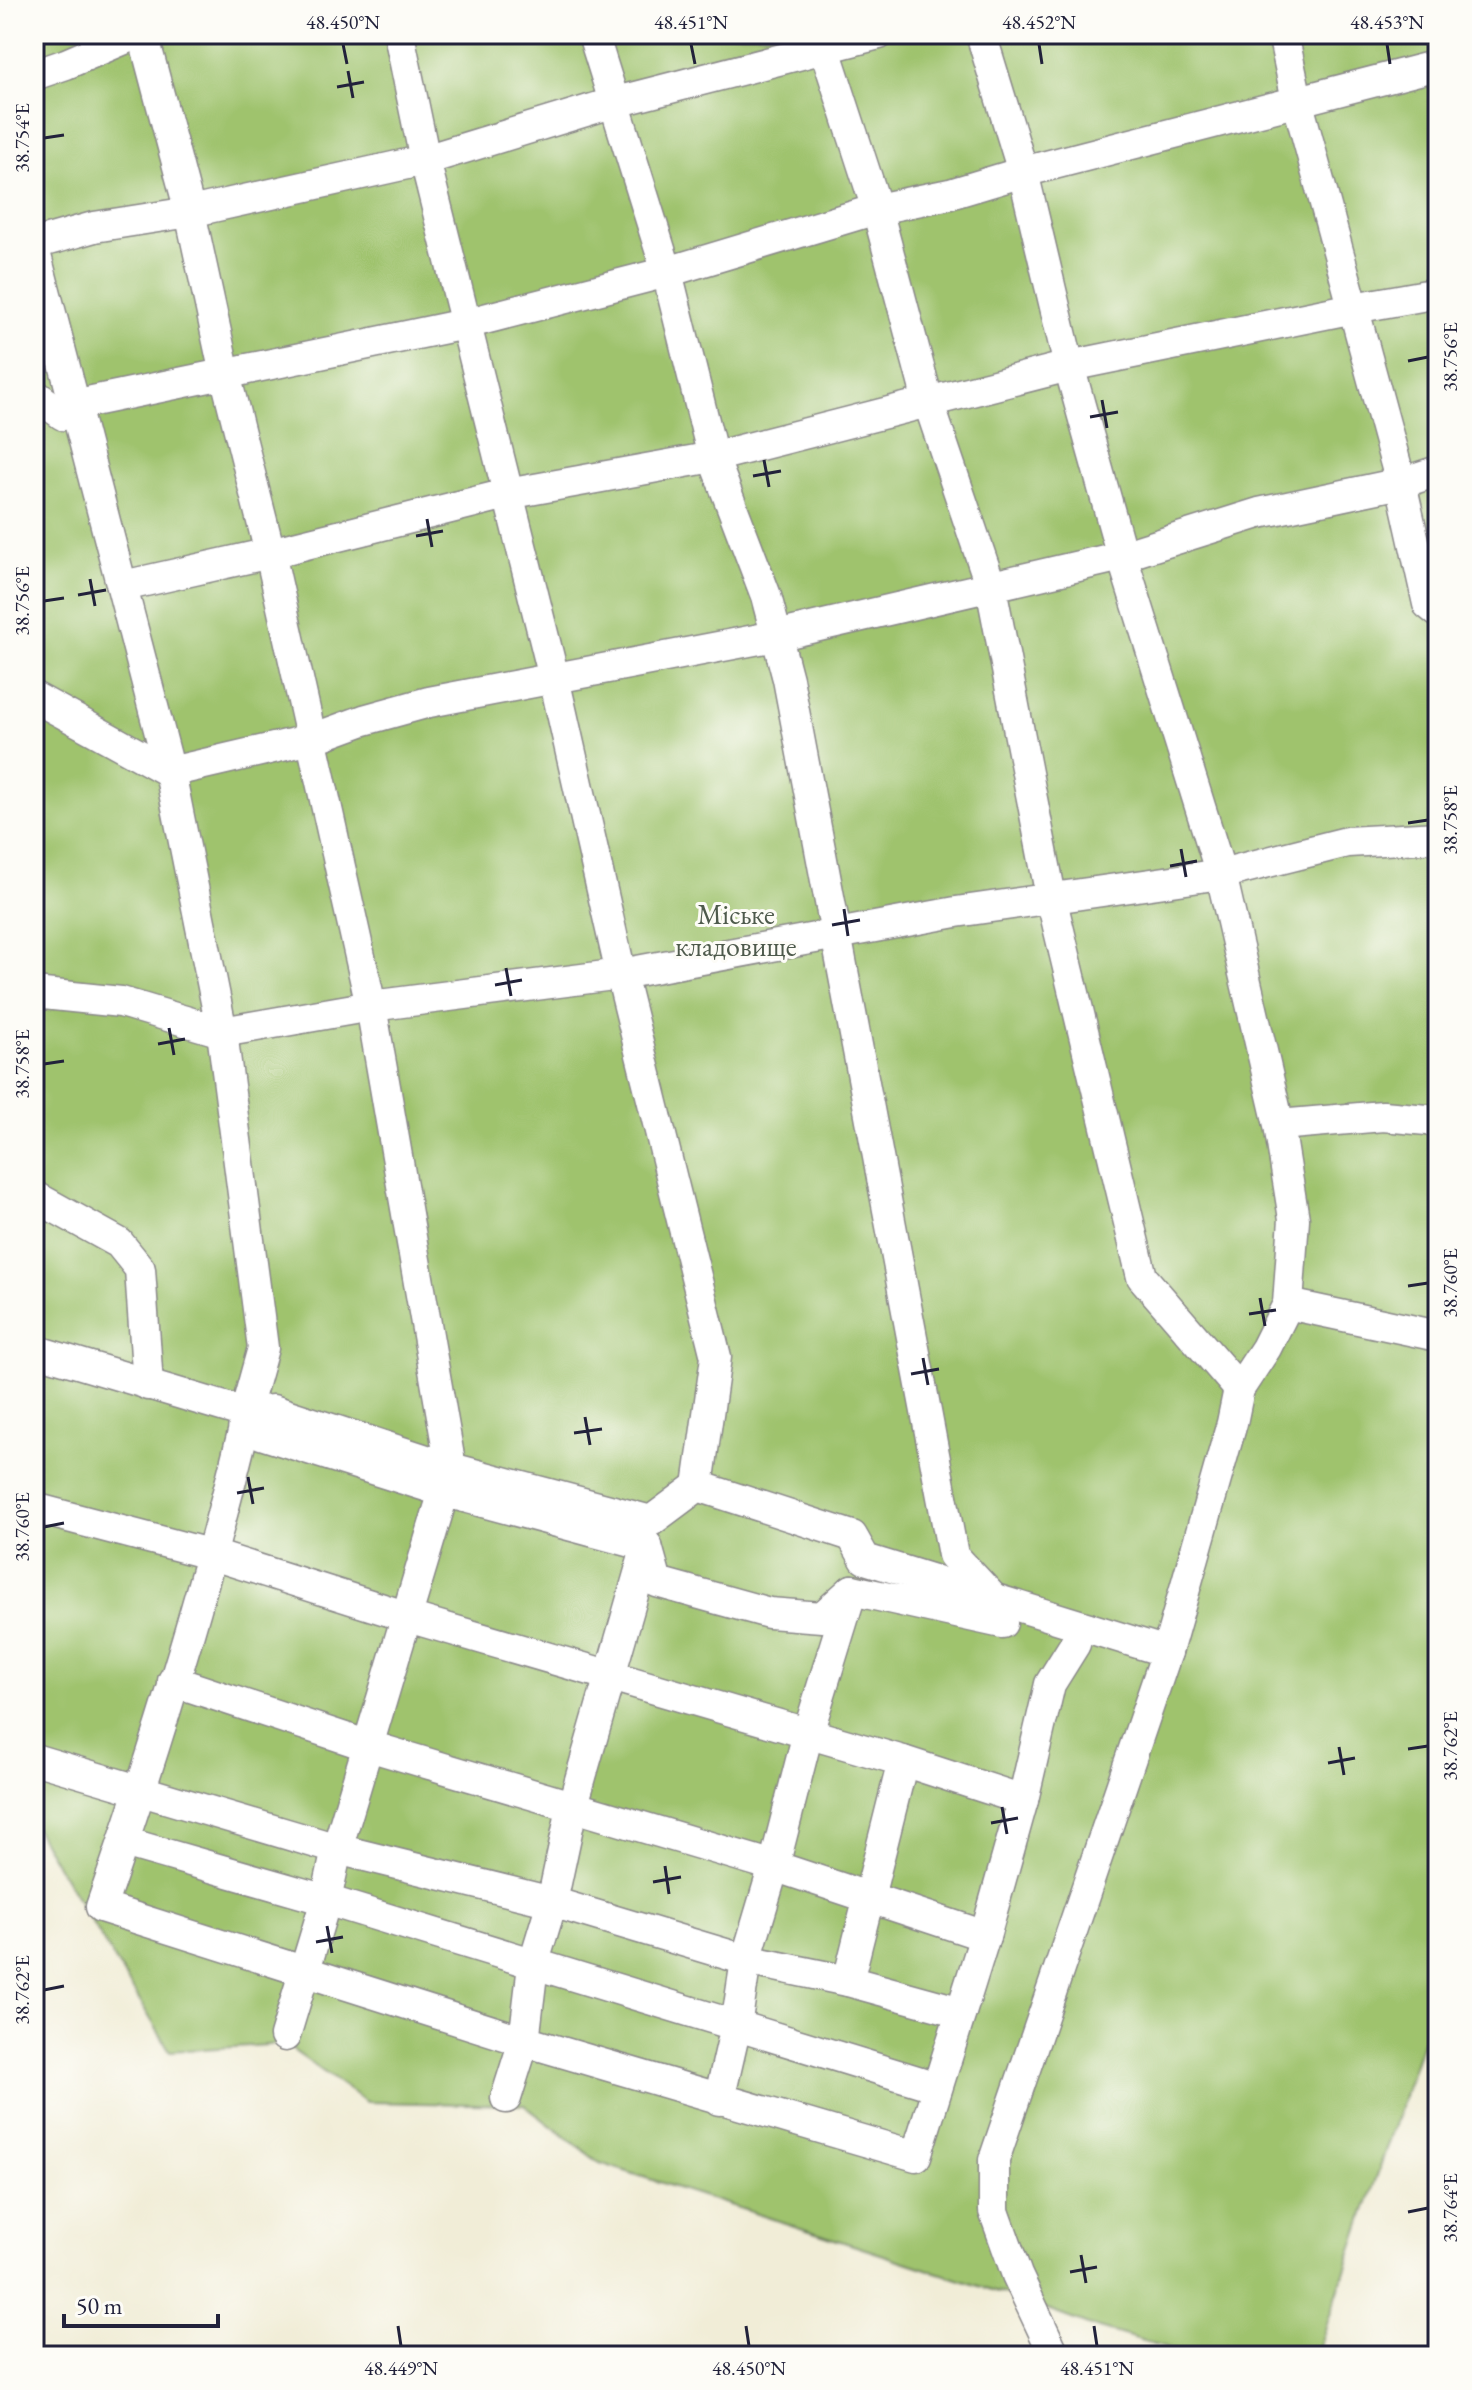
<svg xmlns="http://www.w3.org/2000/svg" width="1472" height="2390" font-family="'EB Garamond',serif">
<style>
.green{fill:#9fc36d;stroke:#607254;stroke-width:2}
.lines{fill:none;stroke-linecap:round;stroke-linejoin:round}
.minor-casing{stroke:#8a8889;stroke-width:33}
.minor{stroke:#fff;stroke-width:30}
.ticks{fill:none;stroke:#22223b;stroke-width:3}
.labels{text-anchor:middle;stroke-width:6;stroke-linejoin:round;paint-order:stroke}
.park-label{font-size:28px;fill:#4e5a4c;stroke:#fdfcf7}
.neatline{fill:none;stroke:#22223b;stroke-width:3}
.ticks-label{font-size:20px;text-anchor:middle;fill:#22223b}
</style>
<rect width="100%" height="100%" fill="#fdfcf7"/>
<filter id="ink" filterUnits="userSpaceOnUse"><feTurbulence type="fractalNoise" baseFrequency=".0125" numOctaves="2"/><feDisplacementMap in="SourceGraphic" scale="16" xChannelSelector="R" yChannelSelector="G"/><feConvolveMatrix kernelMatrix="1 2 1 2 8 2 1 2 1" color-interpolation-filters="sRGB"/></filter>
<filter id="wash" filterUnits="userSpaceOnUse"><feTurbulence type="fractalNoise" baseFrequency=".006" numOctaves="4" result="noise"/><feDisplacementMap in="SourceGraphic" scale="32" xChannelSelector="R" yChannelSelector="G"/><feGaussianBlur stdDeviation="1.8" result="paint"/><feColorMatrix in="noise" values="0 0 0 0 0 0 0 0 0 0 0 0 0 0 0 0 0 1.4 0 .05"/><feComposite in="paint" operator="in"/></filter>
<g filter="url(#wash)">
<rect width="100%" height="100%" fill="#f1edd7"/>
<path class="green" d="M 34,34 L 1438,34 L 1438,1995 L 1316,2356 L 1197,2356 L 1088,2325 L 1007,2295 L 600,2163 L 524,2105 L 366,2102 L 284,2044 L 170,2051 L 34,1827 Z"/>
</g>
<g filter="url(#ink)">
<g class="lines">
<g class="minor-casing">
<g id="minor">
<path d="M 143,34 L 190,212 L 225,374 L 270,553 L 371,1006 L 451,1468 L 337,1849 L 326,1900 L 285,2036"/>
<path d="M 399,34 L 425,160 L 554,678 L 621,974 L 716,1357 L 698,1486"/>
<path d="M 593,34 L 667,272 L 713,457 L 766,596 L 788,679 L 953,1555 L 993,1598 L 983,1617"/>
<path d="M 820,34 L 877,209 L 928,401 L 991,587 L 1051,897 L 1142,1277 L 1239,1389"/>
<path d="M 981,34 L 1023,172 L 1069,366 L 1122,556 L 1221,874 L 1279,1125 L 1294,1219 L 1288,1304 L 1266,1348 L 1239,1389 L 1232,1423 L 1167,1652 L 994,2160 L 994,2211 L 1017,2275 L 1055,2356"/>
<path d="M 1283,34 L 1297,100 L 1401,483 L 1428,604 L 1438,612"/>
<path d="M 34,75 L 66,64 L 136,34"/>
<path d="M 34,244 L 94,227 L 190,212 L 425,160 L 612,103 L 879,34"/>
<path d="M 34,248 L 170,772 L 222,1032 L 263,1348 L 245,1413 L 243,1432 C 204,1593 155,1751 101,1907 L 524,2041 L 916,2156 L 985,1936 L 1023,1800 L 1050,1684 L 1075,1644"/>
<path d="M 34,394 L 63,415 L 83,403 L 465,324 L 667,272 L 877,209 L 950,194 L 1023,172 L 1438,65"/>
<path d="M 123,586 L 270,553 L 507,494 L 713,457 L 1069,366 L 1354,308 L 1438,293"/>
<path d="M 34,697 L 170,772 L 312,739 L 364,720 L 429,702 L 776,636 L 1122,556 L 1259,513 L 1401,483 L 1438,471"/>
<path d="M 34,993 L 121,1002 L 222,1032 L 371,1006 L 621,974 L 956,912 L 1221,874 L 1347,842 L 1438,837"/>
<path d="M 1279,1125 L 1383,1116 L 1438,1121"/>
<path d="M 34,1196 L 119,1243 L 140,1269 L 148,1385"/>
<path d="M 1288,1304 L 1438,1336"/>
<path d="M 34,1350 L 245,1413 L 273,1410 L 451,1468 L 651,1521 L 698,1486 L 852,1536 L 865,1559 L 1167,1652"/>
<path d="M 245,1413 L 261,1434 L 442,1491 L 647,1546 L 657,1582 L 769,1613 L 822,1617 L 852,1590 L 1002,1623"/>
<path d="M 34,1508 L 213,1555 L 408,1617 L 903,1761 L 1023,1800"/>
<path d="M 173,1681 L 369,1746 L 774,1866 L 985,1936"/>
<path d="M 34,1759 L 337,1849 L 552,1902 L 746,1960 L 848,1981 L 961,2012"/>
<path d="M 124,1842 L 326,1900 L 937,2087"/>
<path d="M 848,1981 L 903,1761"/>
<path d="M 506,2098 L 524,2041 L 533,1965 L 552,1902 L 572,1808 L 647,1546"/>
<path d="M 719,2100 L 736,2026 L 746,1960 L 774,1866 L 808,1733 L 852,1590"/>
</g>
</g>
<use href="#minor" class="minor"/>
</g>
</g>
<path class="ticks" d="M 343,44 L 347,64M 691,44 L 695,64M 1039,44 L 1042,64M 1387,44 L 1390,64M 348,71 L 353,98M 337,87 L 364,82M 44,138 L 64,135M 1408,361 L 1428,357M 1102,400 L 1107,428M 1090,417 L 1118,412M 764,460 L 769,487M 753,476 L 781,471M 427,519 L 432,547M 416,536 L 443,531M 90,579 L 95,606M 78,595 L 106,590M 44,601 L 64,598M 1408,823 L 1428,820M 1181,849 L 1186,877M 1170,866 L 1197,861M 844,909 L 848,936M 832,925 L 860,920M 506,968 L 511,996M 495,985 L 522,980M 169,1028 L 174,1055M 158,1044 L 185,1039M 44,1064 L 64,1061M 1408,1286 L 1428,1283M 1260,1298 L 1265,1326M 1249,1314 L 1276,1310M 923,1358 L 928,1385M 911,1374 L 939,1369M 585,1417 L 590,1445M 574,1433 L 602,1429M 248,1477 L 253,1504M 237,1493 L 264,1488M 44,1527 L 64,1523M 1339,1747 L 1344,1775M 1408,1749 L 1428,1746M 1328,1763 L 1355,1758M 1002,1807 L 1007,1834M 991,1823 L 1018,1818M 665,1866 L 669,1894M 653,1882 L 681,1877M 327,1926 L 332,1953M 316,1942 L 343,1937M 44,1990 L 64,1986M 1408,2212 L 1428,2208M 1081,2255 L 1086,2283M 1070,2272 L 1097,2267M 398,2326 L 401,2346M 746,2326 L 749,2346M 1094,2326 L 1097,2346"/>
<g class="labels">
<g class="park-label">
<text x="736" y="924">Міське<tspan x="736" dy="32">кладовище</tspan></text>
</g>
</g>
<rect width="1472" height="2390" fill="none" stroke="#fdfcf7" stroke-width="88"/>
<path d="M64 2314v12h154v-12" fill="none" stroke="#22223b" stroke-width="4"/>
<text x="76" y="2314" font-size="24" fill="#22223b" stroke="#fdfcf7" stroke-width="6" paint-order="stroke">50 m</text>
<rect x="44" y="44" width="1384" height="2302" class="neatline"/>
<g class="ticks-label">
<text x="343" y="29">48.450°N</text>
<text x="691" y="29">48.451°N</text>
<text x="1039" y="29">48.452°N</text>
<text x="1387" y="29">48.453°N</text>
<text transform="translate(22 138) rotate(-90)" y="7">38.754°E</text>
<text transform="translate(1450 357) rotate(-90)" y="7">38.756°E</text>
<text transform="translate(22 601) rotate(-90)" y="7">38.756°E</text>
<text transform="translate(1450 820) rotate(-90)" y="7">38.758°E</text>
<text transform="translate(22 1064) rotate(-90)" y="7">38.758°E</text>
<text transform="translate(1450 1283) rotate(-90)" y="7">38.760°E</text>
<text transform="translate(22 1527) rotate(-90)" y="7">38.760°E</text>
<text transform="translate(1450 1746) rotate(-90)" y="7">38.762°E</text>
<text transform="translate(22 1990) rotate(-90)" y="7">38.762°E</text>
<text transform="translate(1450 2208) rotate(-90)" y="7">38.764°E</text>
<text x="401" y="2375">48.449°N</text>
<text x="749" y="2375">48.450°N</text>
<text x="1097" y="2375">48.451°N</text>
</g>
</svg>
